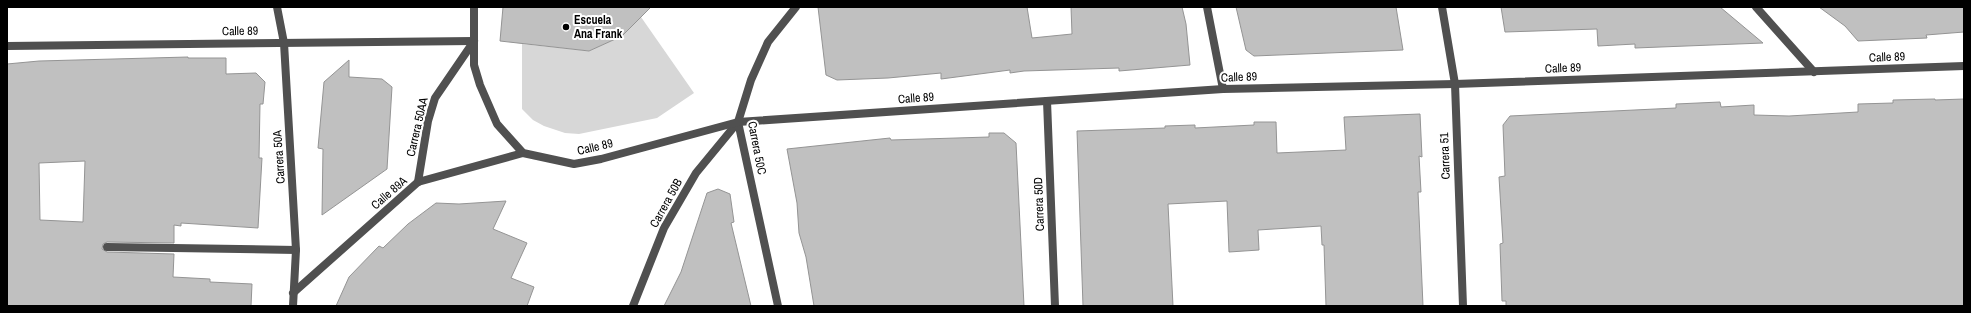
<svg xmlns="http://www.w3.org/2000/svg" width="1971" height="313" font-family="'Archivo Narrow',sans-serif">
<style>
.green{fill:#d7d7d7}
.building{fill:#c0c0c0;stroke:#949494;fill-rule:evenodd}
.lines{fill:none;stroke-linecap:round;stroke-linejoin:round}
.minor{stroke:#505050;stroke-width:8}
.tertiary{stroke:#505050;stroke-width:8}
.poi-dot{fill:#000;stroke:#fff;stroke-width:1.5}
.labels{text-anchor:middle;stroke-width:4;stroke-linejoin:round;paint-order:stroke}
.poi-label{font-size:12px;font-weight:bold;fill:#000;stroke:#fff;text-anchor:start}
.street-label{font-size:12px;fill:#000;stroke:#fff}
</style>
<rect width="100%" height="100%" fill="#fff"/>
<path class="green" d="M 641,17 L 694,93 L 657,118 L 579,134 L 565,133 L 544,126 L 533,120 L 522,109 L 522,44 L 589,51 L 622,36 Z"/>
<g class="building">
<path d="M 503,7 L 651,7 L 622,36 L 589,51 L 500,41 Z"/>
<path d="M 818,7 L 1027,7 L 1032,38 L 1072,34 L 1071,7 L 1182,7 L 1186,24 L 1190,65 L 1119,71 L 1119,68 L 1024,71 L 1010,73 L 1010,70 L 941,79 L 941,73 L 888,78 L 837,80 L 826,75 Z"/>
<path d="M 1236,7 L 1396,7 L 1403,50 L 1254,56 L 1246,50 Z"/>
<path d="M 1501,7 L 1720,7 L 1763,43 L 1635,48 L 1635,44 L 1598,46 L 1597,29 L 1505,32 Z"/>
<path d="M 1819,7 L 1964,7 L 1964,32 L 1926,35 L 1927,38 L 1858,41 L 1845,26 Z"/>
<path d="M 188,57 L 188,58 L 226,58 L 226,74 L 256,73 L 265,82 L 263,104 L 260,104 L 259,158 L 262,158 L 258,228 L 181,223 L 181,226 L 174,225 L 174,243 L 107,242 L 103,244 L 102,249 L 107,252 L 174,254 L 173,277 L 210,279 L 210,282 L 252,284 L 251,306 L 7,306 L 7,64 L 39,61 ZM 85,161 L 83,222 L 40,220 L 39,163 Z"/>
<path d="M 349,60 L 349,77 L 382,79 L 392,87 L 387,169 L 322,215 L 323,149 L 318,148 L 324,82 Z"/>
<path d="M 1935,99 L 1935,100 L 1964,99 L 1964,306 L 1506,306 L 1506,301 L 1502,301 L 1500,244 L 1503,243 L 1499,177 L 1505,176 L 1503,125 L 1510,116 L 1676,108 L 1676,104 L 1720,102 L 1721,107 L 1754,105 L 1754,115 L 1789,116 L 1858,112 L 1858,104 L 1893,103 L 1893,100 Z"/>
<path d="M 1420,114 L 1422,157 L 1419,156 L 1421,192 L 1418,192 L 1423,306 L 1326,306 L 1324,245 L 1322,245 L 1321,226 L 1258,230 L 1259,250 L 1229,252 L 1227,201 L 1168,204 L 1173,306 L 1083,306 L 1077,131 L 1165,128 L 1165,126 L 1195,125 L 1195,128 L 1254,125 L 1254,122 L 1276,122 L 1277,153 L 1346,150 L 1344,117 Z"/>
<path d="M 989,133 L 1004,133 L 1016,143 L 1024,306 L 814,306 L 806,257 L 799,233 L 797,203 L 787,149 L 890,138 L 891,140 L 989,137 Z"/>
<path d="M 718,189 L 730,194 L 734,222 L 731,223 L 751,306 L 664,306 L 681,272 L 707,193 Z"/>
<path d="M 506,201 L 493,229 L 527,243 L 511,278 L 534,287 L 527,306 L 336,306 L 349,277 L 379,246 L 383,248 L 408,224 L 436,203 L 459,204 Z"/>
</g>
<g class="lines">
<g class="minor">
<path d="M 277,7 L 284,43 L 296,250 L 293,306"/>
<path d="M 1207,7 L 1223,89"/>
<path d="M 1442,7 L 1455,84 L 1463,306"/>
<path d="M 1756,7 L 1814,72"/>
<path d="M 7,46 L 474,41"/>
<path d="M 1047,101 L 1055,306"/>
<path d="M 418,182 L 428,121 L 435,98 L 474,41"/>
<path d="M 107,247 L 296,250"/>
<path d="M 293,293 L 418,182 L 523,153"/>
<path d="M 633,306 L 664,228 L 696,173 L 738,122"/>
<path d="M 778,306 L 738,122 L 751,80 L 768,42 L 796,7"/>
</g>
<path class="tertiary" d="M 474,7 L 474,65 L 480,85 L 497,124 L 523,153 L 574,164 L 601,159 L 738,122 L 1223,89 L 1455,84 L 1964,66"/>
</g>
<circle class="poi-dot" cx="566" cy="27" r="4"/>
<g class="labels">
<g class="poi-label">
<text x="574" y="24">Escuela<tspan x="574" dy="14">Ana Frank</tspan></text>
</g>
<g class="street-label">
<text transform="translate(240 31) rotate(-1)" y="4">Calle 89</text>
<text transform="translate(1887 57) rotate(-2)" y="4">Calle 89</text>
<text transform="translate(1563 68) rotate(-2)" y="4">Calle 89</text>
<text transform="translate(1239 77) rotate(-2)" y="4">Calle 89</text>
<text transform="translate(916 98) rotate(-4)" y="4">Calle 89</text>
<text transform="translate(417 127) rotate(-77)" y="4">Carrera 50AA</text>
<text transform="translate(595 147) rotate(-13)" y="4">Calle 89</text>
<text transform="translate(757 148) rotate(79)" y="4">Carrera 50C</text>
<text transform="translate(1445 156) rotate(-92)" y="4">Carrera 51</text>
<text transform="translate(279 157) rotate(-94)" y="4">Carrera 50A</text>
<text transform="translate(389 193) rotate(-41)" y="4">Calle 89A</text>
<text transform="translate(666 203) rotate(-61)" y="4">Carrera 50B</text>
<text transform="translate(1039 204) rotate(-92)" y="4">Carrera 50D</text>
</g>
</g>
<rect width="1971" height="313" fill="none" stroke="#000000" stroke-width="16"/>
</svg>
